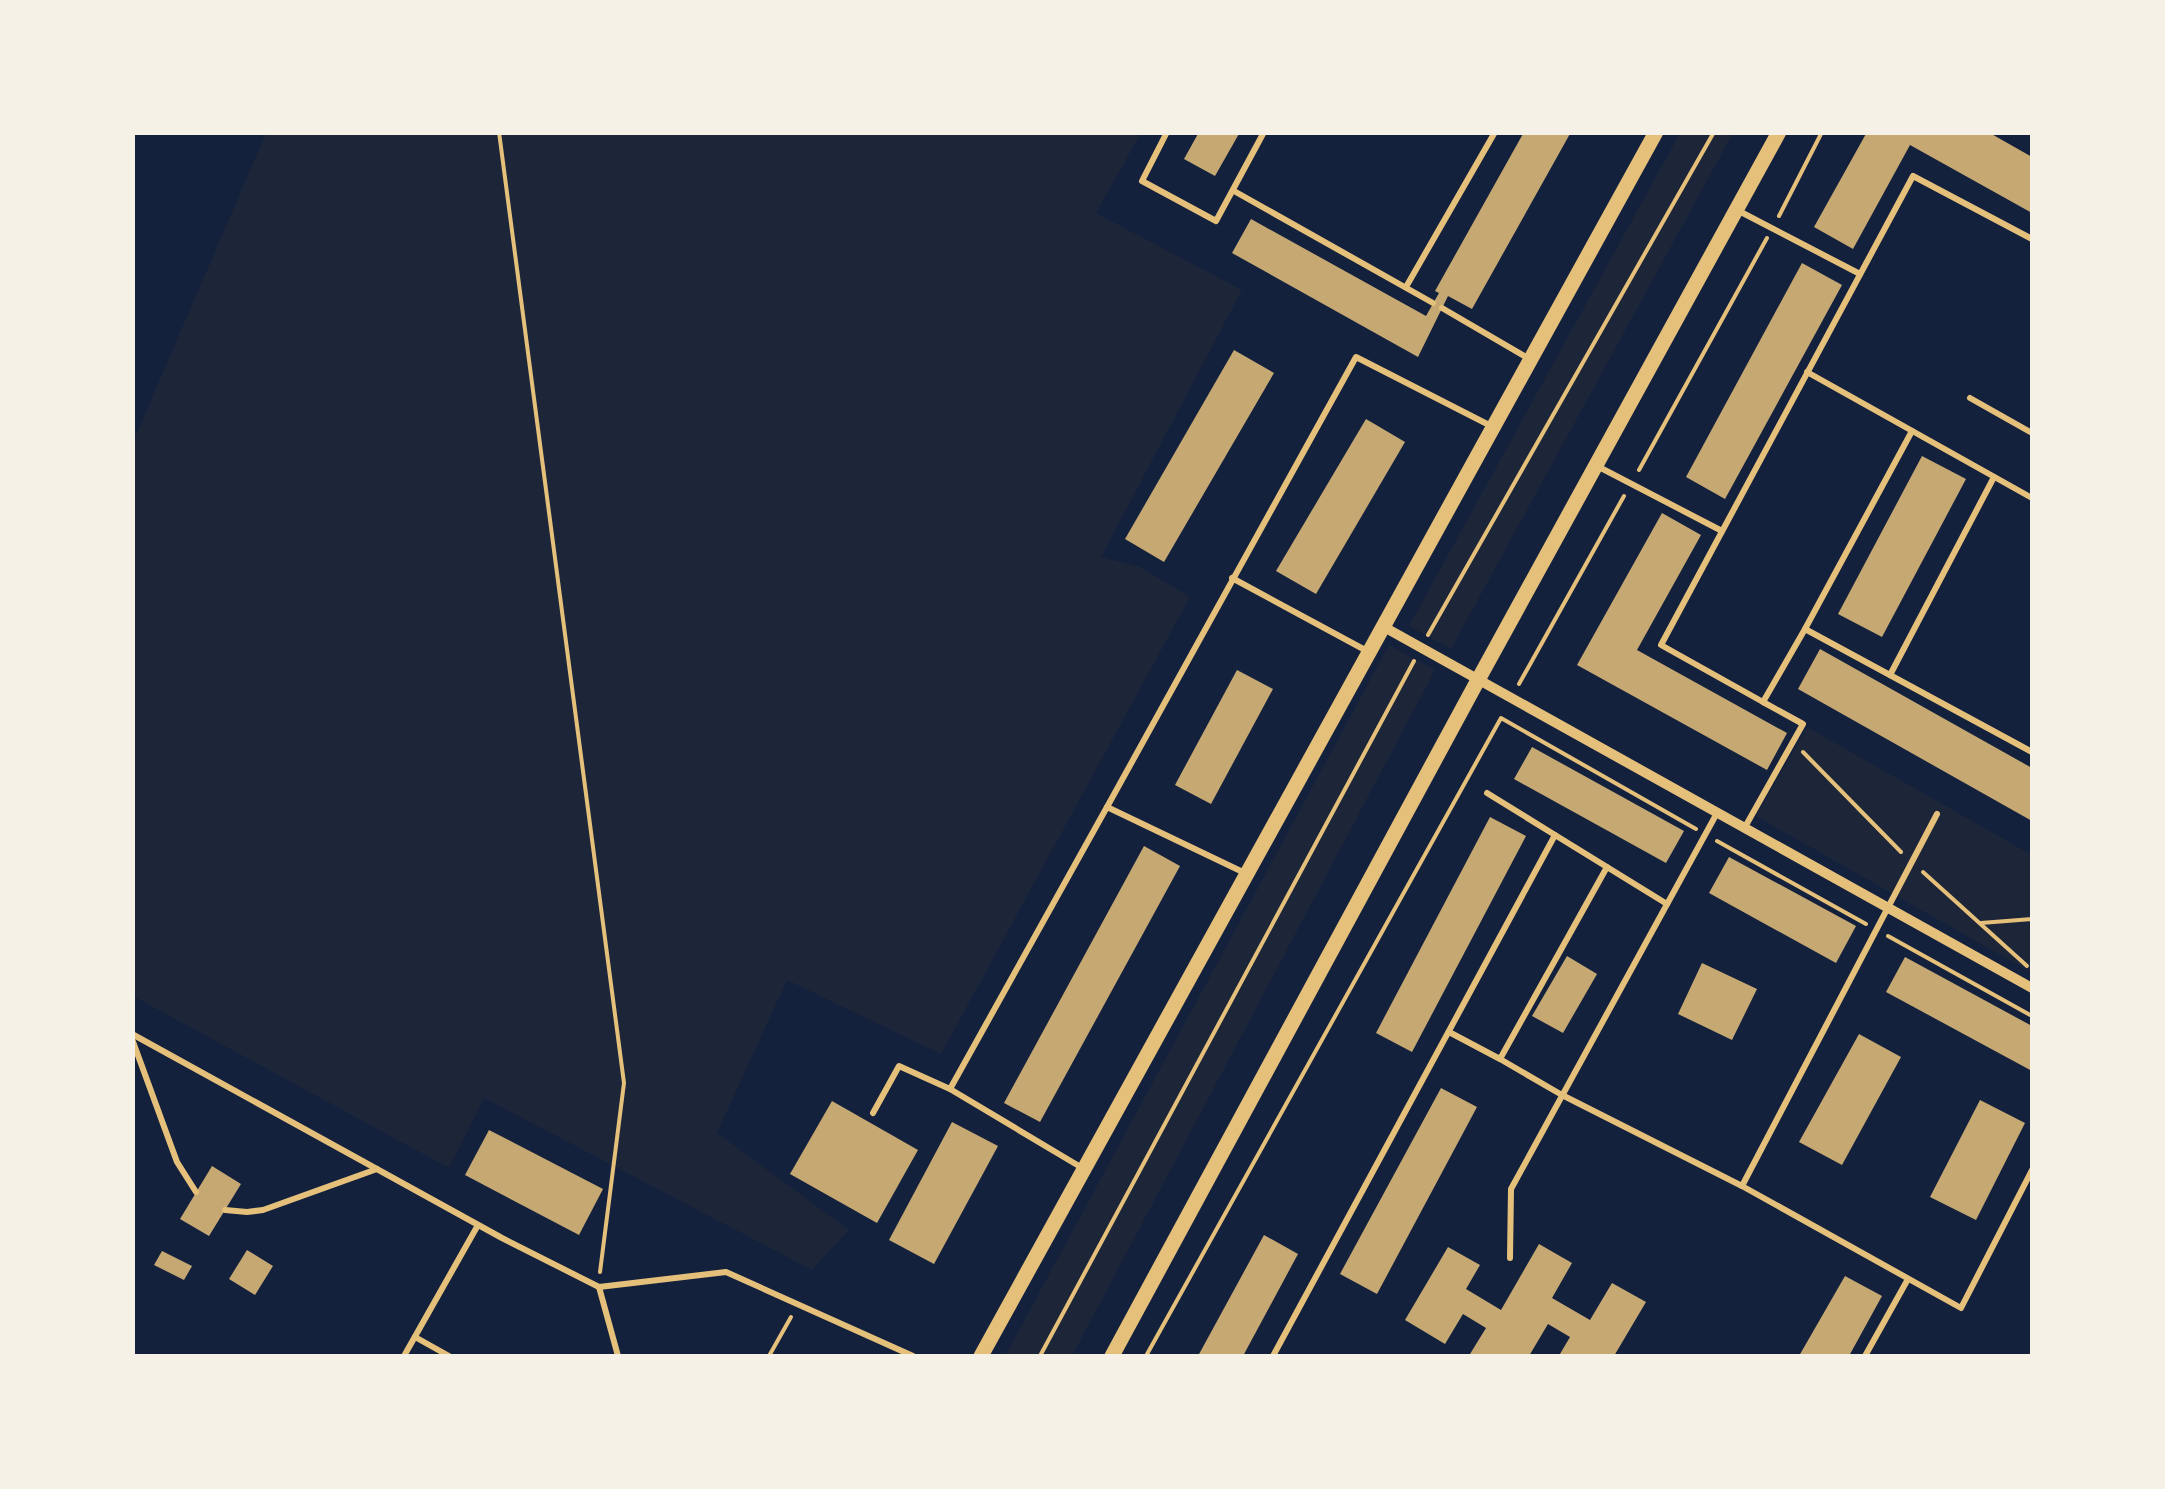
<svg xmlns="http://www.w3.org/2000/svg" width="2165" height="1489" font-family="Lato,sans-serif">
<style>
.green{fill:#1d2539}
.building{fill:#c6a872}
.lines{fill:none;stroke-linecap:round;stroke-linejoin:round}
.path{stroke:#e5c07b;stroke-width:4}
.service{stroke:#e5c07b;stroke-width:6}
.minor{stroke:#e5c07b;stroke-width:10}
.tertiary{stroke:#e5c07b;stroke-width:15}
</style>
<rect width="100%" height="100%" fill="#14213d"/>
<g class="green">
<path d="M 266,133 L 1141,133 L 1096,213 L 1242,290 L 1101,557 L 1140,567 L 1190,597 L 941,1054 L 787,980 L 717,1133 L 849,1230 L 812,1270 L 484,1098 L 449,1168 L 133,996 L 133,442 Z"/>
<path d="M 1680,133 L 1733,133 L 1451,649 L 1409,626 Z"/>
<path d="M 1389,645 L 1435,670 L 1072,1356 L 1005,1356 Z"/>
<path d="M 1807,727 L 2032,855 L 2032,973 L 1756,816 Z"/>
</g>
<g class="building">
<path d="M 1199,132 L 1240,132 L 1215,176 L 1184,159 Z"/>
<path d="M 1524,132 L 1571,132 L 1472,309 L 1448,296 L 1418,357 L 1232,253 L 1251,219 L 1426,316 L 1439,293 L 1435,291 Z"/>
<path d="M 1867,132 L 1988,132 L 2032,157 L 2032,213 L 1910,145 L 1853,249 L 1814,227 Z"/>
<path d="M 1802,263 L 1842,285 L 1725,499 L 1686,477 Z"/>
<path d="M 1234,350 L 1274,373 L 1164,562 L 1125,539 Z"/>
<path d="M 1366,419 L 1405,442 L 1316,594 L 1276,571 Z"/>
<path d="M 1922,456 L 1966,479 L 1882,637 L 1838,614 Z"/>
<path d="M 1662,513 L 1701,535 L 1637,650 L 1787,733 L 1767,770 L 1577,665 Z"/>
<path d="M 1820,649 L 2032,768 L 2032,821 L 1798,689 Z"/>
<path d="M 1237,670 L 1273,689 L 1211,804 L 1175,785 Z"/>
<path d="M 1532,747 L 1684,831 L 1666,863 L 1514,779 Z"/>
<path d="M 1490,817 L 1526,836 L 1412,1052 L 1376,1033 Z"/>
<path d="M 1144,846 L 1180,866 L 1040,1122 L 1004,1103 Z"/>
<path d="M 1729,857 L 1856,926 L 1836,963 L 1709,893 Z"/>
<path d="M 1567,956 L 1597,974 L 1563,1033 L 1532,1016 Z"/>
<path d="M 1905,957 L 2032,1026 L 2032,1071 L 1886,992 Z"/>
<path d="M 1702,963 L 1757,989 L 1732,1040 L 1678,1014 Z"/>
<path d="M 1859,1034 L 1901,1057 L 1842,1165 L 1799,1142 Z"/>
<path d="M 1441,1088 L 1477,1107 L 1377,1294 L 1340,1274 Z"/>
<path d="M 1980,1100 L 2025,1123 L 1976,1220 L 1930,1197 Z"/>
<path d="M 832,1101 L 918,1150 L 877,1223 L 790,1174 Z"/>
<path d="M 952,1122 L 998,1146 L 934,1264 L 889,1240 Z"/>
<path d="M 489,1130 L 603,1189 L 579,1235 L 465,1175 Z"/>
<path d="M 212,1166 L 241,1184 L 209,1236 L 180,1219 Z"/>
<path d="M 1264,1235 L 1298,1254 L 1243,1356 L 1198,1356 Z"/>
<path d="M 1539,1244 L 1572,1263 L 1552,1298 L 1590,1320 L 1612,1283 L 1646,1302 L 1614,1356 L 1564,1356 L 1560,1354 L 1570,1337 L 1548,1324 L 1529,1356 L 1474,1356 L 1470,1354 L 1486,1328 L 1463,1314 L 1445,1344 L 1405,1320 L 1448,1247 L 1480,1265 L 1466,1289 L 1501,1310 Z"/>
<path d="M 247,1250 L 273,1266 L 255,1295 L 229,1279 Z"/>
<path d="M 162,1251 L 192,1266 L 184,1280 L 154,1265 Z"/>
<path d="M 1845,1276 L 1882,1296 L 1849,1356 L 1799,1356 Z"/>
</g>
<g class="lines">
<g class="path">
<path d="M 499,132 L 624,1083 L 600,1272"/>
<path d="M 1779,216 L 1822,132"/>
<path d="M 1639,470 L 1767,238"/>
<path d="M 1428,635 L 1714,132"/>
<path d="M 1519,684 L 1624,496"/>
<path d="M 1803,752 L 1901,852"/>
<path d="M 1717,841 L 1866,924"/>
<path d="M 1923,872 L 2027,966"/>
<path d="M 1981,923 L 2032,919"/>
<path d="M 1888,936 L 2032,1016"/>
<path d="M 769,1356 L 791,1317"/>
<path d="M 1040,1356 L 1414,661"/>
<path d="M 1146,1356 L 1501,718 L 1696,829"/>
</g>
<g class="service">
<path d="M 1167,132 L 1142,181 L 1216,221 L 1264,132"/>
<path d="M 1234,191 L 1433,303"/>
<path d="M 1737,210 L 1860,274"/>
<path d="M 2032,239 L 1913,176 L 1661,645 L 1763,702 L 1805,629 L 2032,752"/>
<path d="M 1406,287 L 1495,132"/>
<path d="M 1442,308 L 1531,360"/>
<path d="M 1807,372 L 2032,498"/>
<path d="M 1970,398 L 2032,433"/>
<path d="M 1597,466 L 1722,531"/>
<path d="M 1232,578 L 1367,651"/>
<path d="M 1805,629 L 1912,431"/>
<path d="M 1890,675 L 1994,477"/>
<path d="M 1487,793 L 1555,835"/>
<path d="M 1745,827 L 1803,724 L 1763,702"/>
<path d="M 1247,874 L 1107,807 L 1356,357 L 1493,427"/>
<path d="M 1449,1032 L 1500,1059 L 1607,867"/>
<path d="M 132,1034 L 502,1238 L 599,1287 L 726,1272 L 913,1356"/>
<path d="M 132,1039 L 177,1162 L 196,1192"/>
<path d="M 1500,1059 L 1562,1095 L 1742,1186 L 1961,1308 L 2032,1170"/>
<path d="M 950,1089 L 1107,807"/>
<path d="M 873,1113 L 899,1066 L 950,1089 L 1084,1169"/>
<path d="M 1742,1186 L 1937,814"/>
<path d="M 225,1210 L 247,1212 L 263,1210 L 377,1169"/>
<path d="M 1510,1258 L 1511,1189 L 1717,813"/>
<path d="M 599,1287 L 618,1356"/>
<path d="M 415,1337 L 449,1356"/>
<path d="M 404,1356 L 478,1225"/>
<path d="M 1273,1356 L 1555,835 L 1667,904"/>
<path d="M 1865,1356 L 1908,1279"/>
</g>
<path class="minor" d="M 1384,627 L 2032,988"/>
<g class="tertiary">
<path d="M 981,1356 L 1656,132"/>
<path d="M 1112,1356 L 1478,680 L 1779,132"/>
</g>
</g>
<rect width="2165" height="1489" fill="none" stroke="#f6f1e7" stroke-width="270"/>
</svg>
